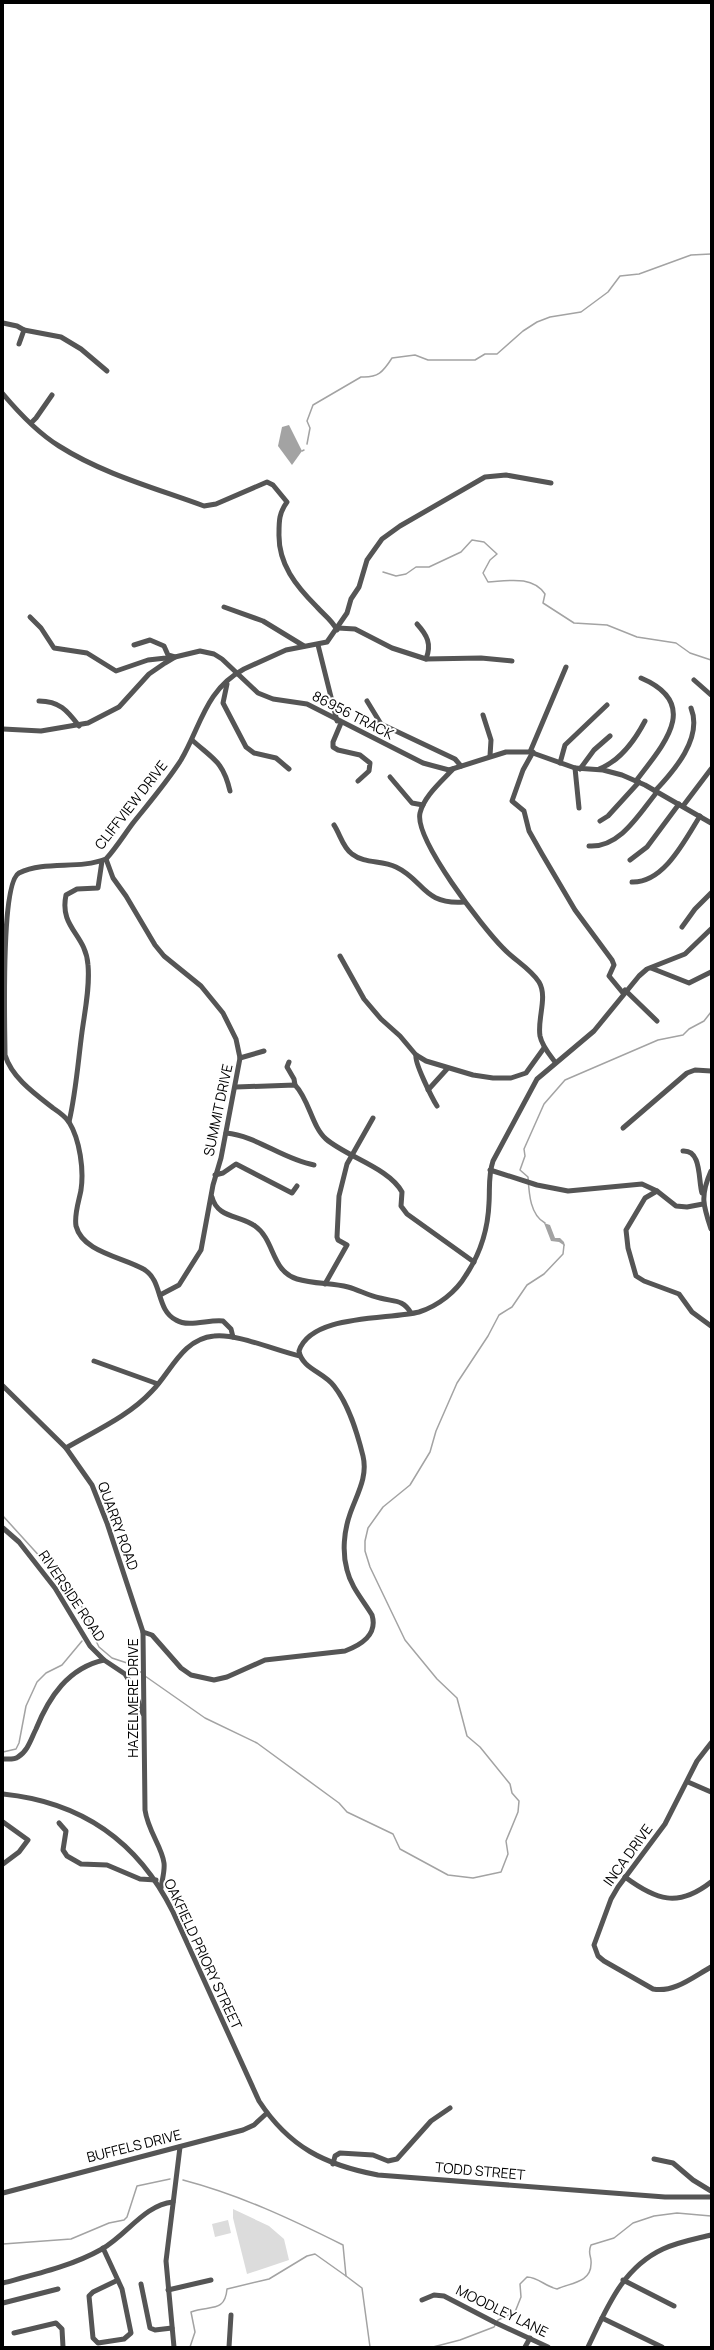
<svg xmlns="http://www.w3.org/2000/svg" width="714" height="2350" font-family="Manrope,sans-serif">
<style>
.green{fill:#dcdcdc}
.water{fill:#a3a3a3}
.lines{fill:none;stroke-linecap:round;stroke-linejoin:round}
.stream{stroke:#a3a3a3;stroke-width:1.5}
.minor{stroke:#555;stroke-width:5}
.labels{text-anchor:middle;stroke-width:4;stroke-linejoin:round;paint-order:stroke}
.street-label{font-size:14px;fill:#000;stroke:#fff}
</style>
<rect width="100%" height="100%" fill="#fff"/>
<g class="green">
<path d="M 233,2209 L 269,2226 L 284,2239 L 289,2260 L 247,2274 L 233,2218 Z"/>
<path d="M 228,2220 L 231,2233 L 215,2237 L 212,2224 Z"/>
</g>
<g class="water">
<path d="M 289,425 L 302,451 L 292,465 L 278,446 L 282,427 Z"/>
<path d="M 544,1223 L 550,1225 L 555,1238 L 560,1238 L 564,1242 L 565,1246 L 559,1242 L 551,1241 Z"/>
</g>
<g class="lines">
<g class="stream">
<path d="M 307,444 L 310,428 L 307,421 L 313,405 L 361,377 C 378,378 383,372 392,358 L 415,355 L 428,360 L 475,360 L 485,354 L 497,354 L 523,331 L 537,322 L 550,317 L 581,312 L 608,292 L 620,276 L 639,274 L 691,255 L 711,254"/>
<path d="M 302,451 L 304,450"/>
<path d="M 383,572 L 396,576 L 406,574 L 416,567 L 429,567 L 461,552 L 472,540 L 484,542 L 497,554 L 490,560 L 483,573 L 488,582 C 507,581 532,575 545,594 L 543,603 L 574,623 L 607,625 L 637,637 L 676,643 L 690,653 L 711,660"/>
<path d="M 545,1223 C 530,1215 529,1193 528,1177 L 520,1170 L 525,1156 L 524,1149 L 544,1104 L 565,1080 L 658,1040 L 683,1035 L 689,1029 L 704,1021 L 711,1012"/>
<path d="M 3,1516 L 63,1582 L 88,1615 L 91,1631 L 99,1647 L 112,1658 L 127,1663 L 142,1673"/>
<path d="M 145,1676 L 205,1718 L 257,1743 L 339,1803 L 347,1812 L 393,1834 L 400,1849 L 448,1875 L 473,1878 L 501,1872 L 508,1854 L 506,1841 L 518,1812 L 519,1801 L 512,1793 L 510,1784 L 480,1747 L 467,1736 L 457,1698 L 437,1679 L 405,1640 L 370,1567 L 365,1551 L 365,1541 L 368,1528 L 383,1507 L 410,1485 L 430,1452 L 436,1431 L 457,1383 L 488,1336 L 499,1315 L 512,1307 L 527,1285 L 544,1274 L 563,1254 L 564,1245"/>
<path d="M 3,1752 L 16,1749 L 19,1743 L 26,1706 L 37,1682 L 46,1673 L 62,1665 L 82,1641"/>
<path d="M 183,2180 C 240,2195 291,2219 343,2245 L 346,2276 L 362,2288 L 370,2347"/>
<path d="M 3,2244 L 71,2239 L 109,2223 L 124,2220 L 127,2217 L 137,2186 L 170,2179"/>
<path d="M 190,2347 L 195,2332 L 191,2312 C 210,2305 225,2313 227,2289 L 269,2279 L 307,2256 L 315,2254 L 346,2276"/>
<path d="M 433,2347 L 460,2340 L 494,2327 L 498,2320 L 515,2312 L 521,2297 L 520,2284 L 527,2277 C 538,2277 546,2287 557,2289 C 569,2283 591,2283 591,2264 C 592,2256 587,2254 591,2245 L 614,2238 L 633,2223 L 654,2216 L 677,2213 L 711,2216"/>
</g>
<g class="minor">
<path d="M 3,323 L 17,326 L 24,330 L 19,344"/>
<path d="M 24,330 L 61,337 L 81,349 L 107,371"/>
<path d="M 3,394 C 19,413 38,433 59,446 C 103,474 155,488 204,506 L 216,504 L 267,482 L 273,485 L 287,502 C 279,513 279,521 279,533 C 278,564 296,586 317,607 C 324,615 332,620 337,630"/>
<path d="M 31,423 L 36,418 L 52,395"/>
<path d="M 224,607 L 263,621 L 304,646"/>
<path d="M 30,617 L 41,628 L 54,648 L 87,653 L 116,671 L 148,660 L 175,657 L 168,655 L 164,646 L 150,640 L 134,645"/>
<path d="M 417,624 C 427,635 432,644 426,659"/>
<path d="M 338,628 L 355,629 L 392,648 L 426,659 L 481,658 L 512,661"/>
<path d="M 318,645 L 337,721"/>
<path d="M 694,680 L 711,695"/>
<path d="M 227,684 L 223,703 L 246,747 L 254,753 L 276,758 L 289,769"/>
<path d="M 39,701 C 59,701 67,710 79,726"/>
<path d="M 367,701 L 381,724 L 455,759 L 461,766"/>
<path d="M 483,715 L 491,740 L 490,756"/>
<path d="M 341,723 L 333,742 L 333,747 L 338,750 L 360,755 L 370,763 L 369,771 L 358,781"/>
<path d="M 3,729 L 41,731 L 88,723 L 119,707 L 149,674 L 165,663 L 175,657 L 200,651 L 214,654 L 222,659 L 258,693 L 273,699 L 307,704 L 423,763 L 449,770 L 506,752 L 530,752 L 575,768 L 603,770 L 622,775 L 645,785 L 711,823"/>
<path d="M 192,740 C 213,759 223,761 230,791"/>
<path d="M 530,752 L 566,667"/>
<path d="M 533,752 L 523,770 L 512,801 L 524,811 L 529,831 L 542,854 L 575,910 L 612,960 L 614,965 L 609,976 L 623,993"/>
<path d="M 560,763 L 565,745 L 607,705"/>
<path d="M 575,768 L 579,808"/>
<path d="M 453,769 C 441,782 424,796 420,813 C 414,839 483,928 503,948 C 514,960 530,968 539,982 C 548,997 537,1019 540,1036 C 542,1046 549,1054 555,1062"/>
<path d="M 580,769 L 594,750 L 610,736"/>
<path d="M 599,769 C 620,761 635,740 645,721"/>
<path d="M 390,777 L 412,803 L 423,805"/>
<path d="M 636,781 C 663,745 702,704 641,678"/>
<path d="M 655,791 C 674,771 703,738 691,708"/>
<path d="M 683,806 L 711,769"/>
<path d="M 600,821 L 608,816 L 639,782"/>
<path d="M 334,825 C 340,834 343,848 352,854 C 365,864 381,860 396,867 C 424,880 423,905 464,902"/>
<path d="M 589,846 C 620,848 639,814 657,792"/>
<path d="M 106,859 L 113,878 L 126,896 L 155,945 L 164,956 L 201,986 L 223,1013 L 236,1039 L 240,1058 L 221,1158 L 213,1185 L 201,1250 L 179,1285 L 160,1295"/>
<path d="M 630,860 L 647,847 L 679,804"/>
<path d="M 632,882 C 664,883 685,840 700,816"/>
<path d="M 682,927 L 695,909 L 711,893"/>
<path d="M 340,956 L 364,999 L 381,1019 L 400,1036 L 416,1055 L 426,1061 L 473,1075 L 493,1078 L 511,1078 L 526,1073 L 544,1048"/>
<path d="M 651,968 L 689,983 L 711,972"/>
<path d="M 625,990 L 657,1021"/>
<path d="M 416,1055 C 414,1062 432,1098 437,1106"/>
<path d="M 240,1058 L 264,1051"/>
<path d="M 289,1062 L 287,1067 L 294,1079 L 295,1085"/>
<path d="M 236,1087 L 295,1085 C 309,1099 312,1127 326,1139 C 347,1157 389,1168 402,1192 L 401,1206 L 407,1214 L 474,1262"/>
<path d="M 428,1090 L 447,1069"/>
<path d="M 69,1122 C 76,1092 78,1062 82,1032 C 85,1010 90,987 88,965 C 86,934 59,928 66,895 L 77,889 L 98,888 L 102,861"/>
<path d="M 623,1128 L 687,1073 L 695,1070 L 711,1071"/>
<path d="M 226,1133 C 257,1136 282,1159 314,1165"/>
<path d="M 683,1151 C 702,1150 698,1180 702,1193"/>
<path d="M 490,1170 L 537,1185 L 568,1191 L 642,1184 L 657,1191 L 676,1206 L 687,1207 L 703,1204"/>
<path d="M 711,1171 C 700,1196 703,1205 711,1229"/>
<path d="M 215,1175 L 223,1173 L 236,1164 L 292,1193 L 297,1186"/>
<path d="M 657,1191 L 645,1198 L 626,1230 L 628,1248 L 636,1276 L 644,1281 L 679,1294 L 692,1312 L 711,1326"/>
<path d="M 212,1197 C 217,1218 240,1215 255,1226 C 275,1240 271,1271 297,1279 C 314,1284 332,1283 348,1287 C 359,1290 369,1296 380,1298 C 394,1302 403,1299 411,1313"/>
<path d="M 325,1284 L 347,1245 L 338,1240 L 337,1237 L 339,1196 L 347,1164 L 373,1118"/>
<path d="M 233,1337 L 231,1329 L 223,1321 C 209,1319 189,1328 176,1320 C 156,1310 163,1282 145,1270 C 124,1257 83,1253 76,1226 C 74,1214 79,1201 81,1190 C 84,1170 80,1140 69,1122 C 65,1116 59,1112 53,1108 C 35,1094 12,1078 5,1055 C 5,1029 0,883 19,873 C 46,860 78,870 106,859 C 116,848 124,835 133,823 C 149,803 167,782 181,760 C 201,726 205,690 244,669 L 286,650 L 327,642 L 347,613 L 351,599 L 359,587 L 367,560 L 382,539 L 400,526 L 485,477 L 506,475 L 551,483"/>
<path d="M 94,1361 L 158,1384"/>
<path d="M 3,1386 L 66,1448 L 92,1485 L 107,1523 L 143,1632 L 145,1810 C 148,1831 162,1847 164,1863 C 165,1871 162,1880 161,1888"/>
<path d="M 66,1448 C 95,1431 129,1416 152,1391 C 171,1372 182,1339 214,1336 C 236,1333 277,1351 300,1356"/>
<path d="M 3,1528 L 19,1542 L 55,1588 L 90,1646 L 104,1660 L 125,1674 L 133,1687 L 143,1714"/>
<path d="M 143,1632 L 152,1635 L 181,1668 L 191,1675 L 214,1680 L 227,1677 L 265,1660 L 345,1651 C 361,1645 378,1635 372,1615 C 363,1600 351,1587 347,1570 C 342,1552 344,1531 350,1514 C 357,1494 368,1477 363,1456 C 357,1432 349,1405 334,1386 C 324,1372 302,1369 299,1351 C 311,1314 388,1320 419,1312 C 438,1306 456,1292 466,1275 C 480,1254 488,1229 489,1203 C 490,1188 488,1176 493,1161 L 537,1079 L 594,1031 L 639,976 L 647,969 L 685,954 L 711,929"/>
<path d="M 711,1743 L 697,1761 L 665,1824 L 618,1887 L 611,1899 L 594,1945 L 598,1956 L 604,1961 L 653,1989 C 674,1993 693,1977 711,1967"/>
<path d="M 3,1759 C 8,1759 14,1760 18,1757 C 28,1751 31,1739 36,1729 C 49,1697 68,1668 104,1660"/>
<path d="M 688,1782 L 711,1792"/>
<path d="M 3,1794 C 82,1802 138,1841 173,1912 L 259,2101 C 289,2147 325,2165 378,2175 L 665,2197 L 711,2197"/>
<path d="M 3,1822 L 28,1840 L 19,1852 L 3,1864"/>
<path d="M 59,1823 L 66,1831 L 63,1850 L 67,1856 L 81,1864 L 107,1865 L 140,1879 L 156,1880"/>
<path d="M 625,1877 C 656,1900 678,1908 711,1882"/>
<path d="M 654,2159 L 673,2163 L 693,2180 L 711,2191"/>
<path d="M 333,2164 L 335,2156 L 340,2153 L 373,2155 L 388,2161 L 397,2159 L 431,2121 L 450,2108"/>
<path d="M 3,2193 L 243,2130 L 254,2125 L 267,2113"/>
<path d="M 103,2248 L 122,2289 L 131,2333 L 124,2339 L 98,2343 L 93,2338 L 89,2296 L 93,2292 L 118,2280"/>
<path d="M 623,2280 L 674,2306"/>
<path d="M 3,2283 C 37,2274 72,2266 102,2249 C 127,2235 144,2205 173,2202"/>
<path d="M 141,2284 L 150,2328 L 155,2330 L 172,2328"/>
<path d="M 168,2290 L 211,2280"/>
<path d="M 422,2300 L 434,2295 L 444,2296 L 494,2322 L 548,2347"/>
<path d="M 3,2303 L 58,2289"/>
<path d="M 602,2318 L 662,2347"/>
<path d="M 14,2333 L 56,2323 L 62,2329 L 63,2347"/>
<path d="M 174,2347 L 166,2261 L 180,2147"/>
<path d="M 229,2347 L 231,2315"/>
<path d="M 525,2347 L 530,2338"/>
<path d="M 588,2347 C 607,2308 622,2268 663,2249 C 678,2242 695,2239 711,2235"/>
</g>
</g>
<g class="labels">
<g class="street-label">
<text transform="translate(353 715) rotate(27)" y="5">86956 TRACK</text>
<text transform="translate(131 805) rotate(-52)" y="5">CLIFFVIEW DRIVE</text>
<text transform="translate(218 1110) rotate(-78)" y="5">SUMMIT DRIVE</text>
<text transform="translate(118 1526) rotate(70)" y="5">QUARRY ROAD</text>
<text transform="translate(72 1596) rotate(56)" y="5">RIVERSIDE ROAD</text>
<text transform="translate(133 1698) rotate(-90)" y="5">HAZELMERE DRIVE</text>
<text transform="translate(628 1855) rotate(-54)" y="5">INCA DRIVE</text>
<text transform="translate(203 1954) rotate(65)" y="5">OAKFIELD PRIORY STREET</text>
<text transform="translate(134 2146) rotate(-14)" y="5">BUFFELS DRIVE</text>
<text transform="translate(480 2171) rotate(5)" y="5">TODD STREET</text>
<text transform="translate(502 2311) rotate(26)" y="5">MOODLEY LANE</text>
</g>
</g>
<rect width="714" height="2350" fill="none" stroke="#000000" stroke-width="8"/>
</svg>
